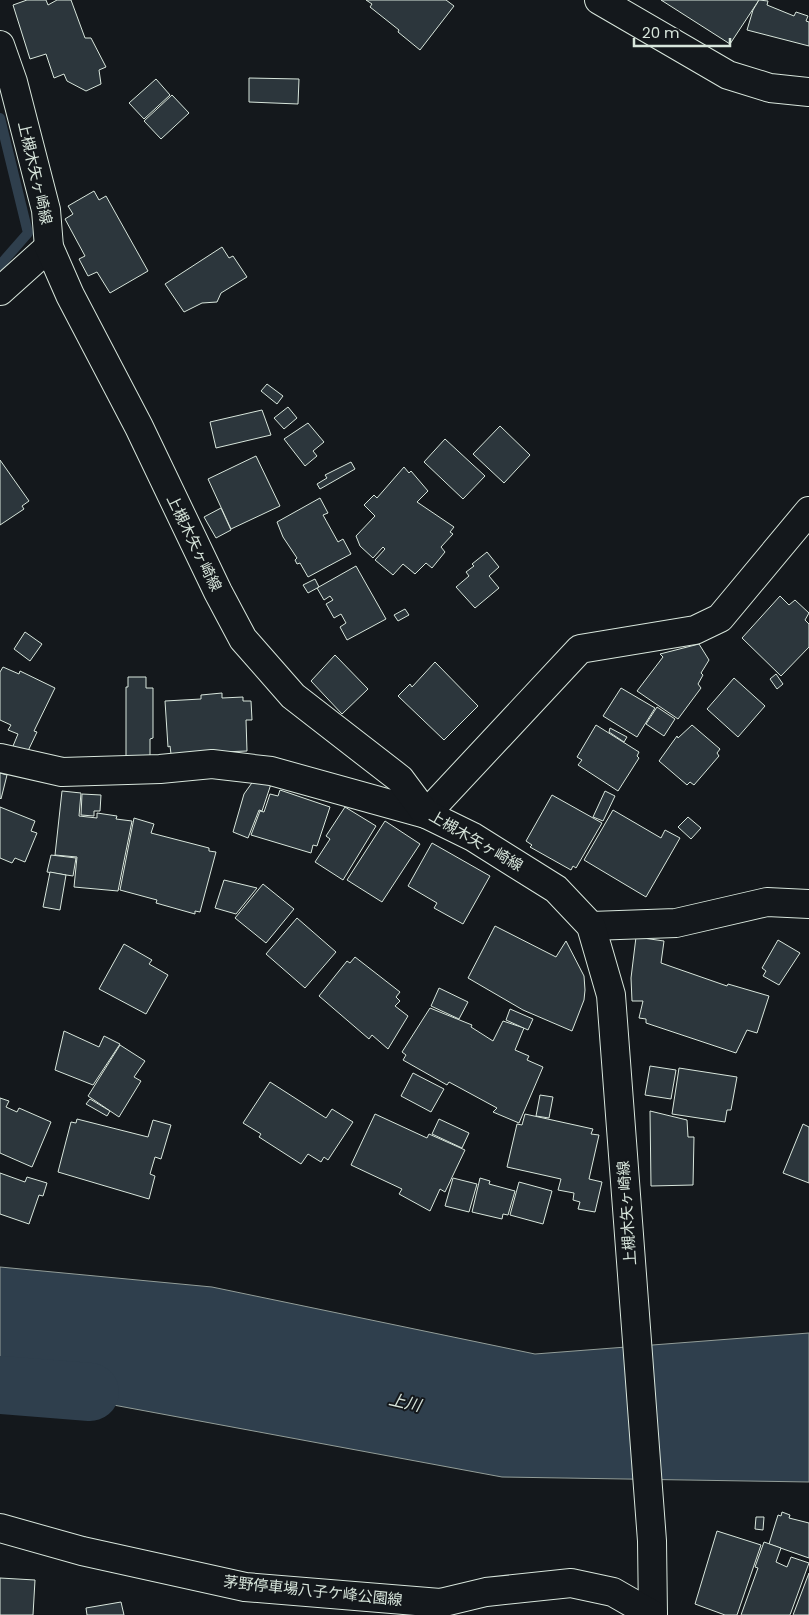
<svg xmlns="http://www.w3.org/2000/svg" width="809" height="1615" font-family="Poppins,'Noto Sans JP',sans-serif">
<style>
.water{fill:#2f3f4d;stroke:#939e99}
.lines{fill:none;stroke-linecap:round;stroke-linejoin:round}
.stream{stroke:#2f3f4d;stroke-width:10}
.river{stroke:#2f3f4d;stroke-width:58}
.building{fill:#2c363c;stroke:#d8e6dc}
.street-casing{stroke:#d8e6dc;stroke-width:30}
.secondary-casing{stroke:#d8e6dc;stroke-width:30}
.street{stroke:#14181c;stroke-width:28}
.secondary{stroke:#14181c;stroke-width:28}
.labels{text-anchor:middle;stroke-width:4;stroke-linejoin:round;paint-order:stroke}
.street-label{font-size:15px;fill:#d8e6dc;stroke:#14181c}
.water-label{font-size:16px;font-style:italic;fill:#d8e6dc;stroke:#14181c}
</style>
<rect width="100%" height="100%" fill="#14181c"/>
<path class="water" d="M 0,1267 L 212,1287 L 535,1354 L 809,1333 L 809,1482 L 502,1477 L 0,1384 Z"/>
<g class="lines">
<path class="stream" d="M 0,118 L 28,233 L 0,265"/>
<path class="river" d="M 0,1385 L 90,1392"/>
</g>
<g class="building">
<path d="M 27,0 L 46,0 L 48,5 L 57,0 L 71,0 L 85,38 L 91,38 L 106,67 L 99,70 L 101,84 L 86,91 L 67,81 L 64,74 L 54,78 L 46,54 L 30,59 L 13,5 Z"/>
<path d="M 366,0 L 446,0 L 454,6 L 420,50 L 398,32 L 399,30 L 370,7 L 372,4 Z"/>
<path d="M 661,0 L 759,0 L 730,44 Z"/>
<path d="M 759,0 L 768,1 L 767,5 L 794,16 L 796,12 L 808,16 L 806,21 L 809,22 L 809,46 L 747,30 L 753,10 Z"/>
<path d="M 249,78 L 299,79 L 298,104 L 249,102 Z"/>
<path d="M 156,79 L 170,95 L 144,119 L 129,103 Z"/>
<path d="M 172,95 L 189,113 L 161,139 L 144,121 Z"/>
<path d="M 94,191 L 99,200 L 106,196 L 148,271 L 110,293 L 97,272 L 88,276 L 79,259 L 85,256 L 65,219 L 73,214 L 68,206 Z"/>
<path d="M 222,247 L 229,258 L 233,256 L 247,277 L 221,293 L 217,302 L 202,303 L 184,312 L 165,284 Z"/>
<path d="M 267,384 L 283,396 L 277,404 L 261,391 Z"/>
<path d="M 288,407 L 297,418 L 284,429 L 274,418 Z"/>
<path d="M 262,410 L 271,435 L 216,448 L 210,422 Z"/>
<path d="M 308,423 L 324,442 L 313,451 L 317,456 L 305,466 L 284,439 Z"/>
<path d="M 500,426 L 530,455 L 504,483 L 473,454 Z"/>
<path d="M 445,439 L 485,476 L 463,499 L 424,462 Z"/>
<path d="M 256,456 L 280,506 L 231,529 L 208,479 Z"/>
<path d="M 0,460 L 29,501 L 22,506 L 24,509 L 0,525 Z"/>
<path d="M 351,462 L 355,469 L 320,489 L 317,484 L 327,478 L 325,475 Z"/>
<path d="M 404,467 L 409,473 L 411,471 L 428,491 L 417,502 L 454,527 L 450,532 L 453,534 L 441,547 L 445,552 L 432,568 L 426,563 L 415,574 L 403,564 L 393,575 L 375,560 L 385,549 L 383,547 L 373,558 L 360,546 L 356,536 L 375,516 L 364,505 L 374,495 L 377,498 Z"/>
<path d="M 320,498 L 328,513 L 323,515 L 338,542 L 343,539 L 351,554 L 308,577 L 300,563 L 297,564 L 295,560 L 297,558 L 283,537 L 277,522 Z"/>
<path d="M 221,508 L 231,530 L 216,538 L 204,517 Z"/>
<path d="M 487,552 L 499,567 L 489,576 L 499,588 L 475,608 L 456,587 L 469,576 L 466,572 L 474,566 L 472,564 Z"/>
<path d="M 356,566 L 386,619 L 347,640 L 340,627 L 346,623 L 341,614 L 334,618 L 326,604 L 333,600 L 330,596 L 324,600 L 317,588 Z"/>
<path d="M 315,579 L 319,587 L 308,593 L 303,585 Z"/>
<path d="M 780,596 L 789,605 L 795,600 L 809,613 L 805,620 L 809,624 L 809,647 L 781,676 L 742,638 Z"/>
<path d="M 405,609 L 409,615 L 398,621 L 394,615 Z"/>
<path d="M 25,632 L 42,644 L 30,661 L 14,649 Z"/>
<path d="M 699,644 L 709,660 L 701,673 L 703,675 L 698,684 L 701,688 L 678,719 L 637,691 L 663,657 L 660,654 Z"/>
<path d="M 335,655 L 368,689 L 342,714 L 311,681 Z"/>
<path d="M 435,662 L 478,706 L 444,740 L 398,696 L 410,684 L 412,687 Z"/>
<path d="M 3,667 L 19,674 L 20,671 L 55,688 L 34,731 L 37,732 L 27,753 L 13,746 L 18,734 L 8,730 L 11,725 L 0,720 L 0,672 Z"/>
<path d="M 776,674 L 783,684 L 777,689 L 770,679 Z"/>
<path d="M 128,677 L 146,677 L 146,688 L 153,688 L 153,738 L 150,739 L 150,758 L 126,758 L 126,687 L 128,687 Z"/>
<path d="M 734,678 L 765,706 L 738,737 L 707,709 Z"/>
<path d="M 621,688 L 655,708 L 637,737 L 603,716 Z"/>
<path d="M 222,693 L 222,698 L 243,697 L 243,701 L 251,701 L 252,720 L 246,720 L 247,751 L 171,754 L 170,746 L 168,747 L 165,701 L 201,699 L 201,695 Z"/>
<path d="M 657,707 L 675,719 L 664,736 L 646,724 Z"/>
<path d="M 596,725 L 639,752 L 637,756 L 639,758 L 618,791 L 578,765 L 582,760 L 577,757 Z"/>
<path d="M 692,725 L 720,749 L 717,753 L 719,756 L 694,785 L 690,782 L 687,785 L 659,761 L 677,736 L 678,738 Z"/>
<path d="M 610,728 L 627,737 L 624,742 L 609,732 Z"/>
<path d="M 0,773 L 7,775 L 1,799 L 0,798 Z"/>
<path d="M 254,780 L 271,784 L 262,811 L 259,810 L 248,838 L 233,832 L 244,794 Z"/>
<path d="M 280,790 L 330,807 L 317,846 L 313,845 L 311,853 L 251,835 L 260,811 L 264,812 L 270,794 L 278,796 Z"/>
<path d="M 62,791 L 81,793 L 79,816 L 97,818 L 97,813 L 117,816 L 116,819 L 132,821 L 118,891 L 74,887 L 77,857 L 55,855 Z"/>
<path d="M 605,791 L 615,796 L 603,821 L 593,817 Z"/>
<path d="M 82,794 L 101,795 L 100,811 L 94,811 L 94,816 L 81,815 Z"/>
<path d="M 552,795 L 602,823 L 576,868 L 573,866 L 571,870 L 530,847 L 532,845 L 526,841 Z"/>
<path d="M 0,807 L 35,821 L 31,831 L 37,833 L 25,862 L 15,858 L 12,863 L 0,858 Z"/>
<path d="M 345,807 L 376,826 L 343,880 L 315,862 L 330,839 L 326,836 Z"/>
<path d="M 613,810 L 661,838 L 665,830 L 680,838 L 646,897 L 584,860 Z"/>
<path d="M 688,817 L 701,828 L 691,839 L 678,827 Z"/>
<path d="M 134,818 L 154,824 L 151,833 L 209,848 L 209,851 L 216,852 L 200,912 L 195,911 L 195,914 L 156,903 L 157,900 L 120,890 Z"/>
<path d="M 385,821 L 420,844 L 382,902 L 347,880 Z"/>
<path d="M 432,843 L 490,876 L 463,924 L 434,908 L 437,903 L 408,886 Z"/>
<path d="M 51,855 L 76,858 L 73,876 L 47,872 Z"/>
<path d="M 50,872 L 66,875 L 60,910 L 43,907 Z"/>
<path d="M 224,880 L 257,888 L 236,914 L 215,908 Z"/>
<path d="M 263,884 L 294,909 L 266,943 L 235,918 Z"/>
<path d="M 297,918 L 336,952 L 305,988 L 266,954 Z"/>
<path d="M 495,926 L 556,957 L 566,941 L 584,976 L 585,990 L 584,1000 L 572,1031 L 523,1010 L 468,978 Z"/>
<path d="M 636,937 L 664,941 L 661,963 L 727,986 L 728,984 L 769,996 L 757,1033 L 747,1030 L 736,1053 L 646,1023 L 646,1019 L 639,1018 L 643,1001 L 632,1001 L 631,978 Z"/>
<path d="M 778,940 L 800,953 L 779,985 L 763,976 L 766,971 L 762,968 Z"/>
<path d="M 124,944 L 152,960 L 149,964 L 168,975 L 146,1014 L 99,989 Z"/>
<path d="M 355,957 L 400,992 L 396,997 L 400,1001 L 395,1006 L 408,1016 L 388,1049 L 372,1035 L 369,1039 L 319,996 L 347,961 L 350,963 Z"/>
<path d="M 439,988 L 468,1002 L 459,1019 L 431,1006 Z"/>
<path d="M 430,1008 L 472,1025 L 471,1027 L 493,1041 L 503,1021 L 524,1028 L 515,1050 L 529,1056 L 527,1060 L 543,1067 L 519,1123 L 493,1112 L 497,1108 L 449,1082 L 447,1085 L 403,1060 L 406,1055 L 402,1052 Z"/>
<path d="M 510,1009 L 533,1019 L 528,1030 L 506,1020 Z"/>
<path d="M 64,1031 L 99,1047 L 104,1036 L 120,1044 L 93,1085 L 55,1070 Z"/>
<path d="M 120,1045 L 145,1061 L 134,1077 L 141,1081 L 119,1117 L 88,1096 Z"/>
<path d="M 650,1066 L 676,1070 L 671,1099 L 645,1095 Z"/>
<path d="M 679,1068 L 737,1077 L 731,1110 L 727,1110 L 725,1122 L 672,1114 Z"/>
<path d="M 413,1073 L 444,1089 L 431,1112 L 401,1096 Z"/>
<path d="M 270,1082 L 326,1118 L 332,1109 L 353,1122 L 328,1160 L 324,1157 L 321,1162 L 308,1154 L 301,1164 L 259,1137 L 261,1134 L 243,1123 Z"/>
<path d="M 540,1095 L 553,1097 L 549,1118 L 536,1116 Z"/>
<path d="M 0,1098 L 9,1101 L 6,1107 L 17,1112 L 19,1108 L 51,1122 L 32,1167 L 0,1153 Z"/>
<path d="M 90,1099 L 110,1111 L 107,1116 L 86,1104 Z"/>
<path d="M 650,1111 L 687,1120 L 688,1137 L 694,1137 L 693,1185 L 651,1186 Z"/>
<path d="M 375,1114 L 427,1138 L 429,1134 L 465,1150 L 445,1192 L 440,1189 L 430,1211 L 399,1194 L 402,1189 L 351,1165 Z"/>
<path d="M 525,1114 L 593,1129 L 591,1134 L 599,1135 L 589,1179 L 602,1182 L 595,1212 L 578,1209 L 580,1202 L 573,1200 L 574,1193 L 558,1190 L 561,1179 L 507,1167 L 517,1124 L 522,1125 Z"/>
<path d="M 77,1119 L 148,1137 L 153,1120 L 171,1125 L 161,1159 L 155,1157 L 150,1174 L 155,1176 L 149,1199 L 58,1172 L 71,1122 L 76,1123 Z"/>
<path d="M 439,1119 L 469,1133 L 462,1148 L 432,1134 Z"/>
<path d="M 803,1124 L 809,1127 L 809,1183 L 783,1173 Z"/>
<path d="M 0,1173 L 25,1182 L 27,1177 L 47,1183 L 43,1196 L 39,1195 L 29,1224 L 0,1214 Z"/>
<path d="M 453,1178 L 477,1184 L 469,1212 L 445,1206 Z"/>
<path d="M 480,1178 L 490,1181 L 489,1184 L 515,1191 L 508,1215 L 503,1214 L 502,1219 L 472,1212 Z"/>
<path d="M 519,1182 L 552,1191 L 543,1224 L 510,1215 Z"/>
<path d="M 782,1512 L 790,1515 L 789,1518 L 809,1523 L 809,1558 L 769,1544 L 778,1515 L 781,1516 Z"/>
<path d="M 756,1517 L 764,1517 L 763,1530 L 755,1529 Z"/>
<path d="M 717,1531 L 761,1545 L 737,1615 L 725,1615 L 695,1604 Z"/>
<path d="M 764,1542 L 781,1548 L 776,1562 L 787,1567 L 791,1557 L 809,1563 L 790,1615 L 741,1615 L 758,1568 L 755,1567 Z"/>
<path d="M 809,1573 L 809,1615 L 793,1615 Z"/>
<path d="M 0,1578 L 35,1580 L 33,1615 L 0,1615 Z"/>
<path d="M 121,1602 L 124,1615 L 87,1615 L 86,1608 Z"/>
</g>
<g class="lines">
<g class="street-casing">
<g id="street">
<path d="M 599,0 L 728,75 L 770,88 L 809,92"/>
<path d="M 0,291 L 49,247"/>
<path d="M 0,758 L 62,772 L 160,769 L 212,764 L 271,771 L 426,814 L 580,649 L 695,630 L 720,618 L 809,511"/>
<path d="M 591,926 L 676,923 L 767,902 L 809,904"/>
</g>
</g>
<g class="secondary-casing">
<g id="secondary">
<path d="M 0,45 L 13,82 L 46,210 L 49,247 L 70,295 L 139,427 L 218,592 L 243,639 L 293,696 L 400,779 L 426,814 L 473,837 L 556,889 L 591,926 L 611,995 L 652,1541 L 653,1615"/>
<path d="M 0,1528 L 82,1551 L 245,1587 L 440,1603 L 486,1592 L 571,1583 L 613,1592 L 653,1615"/>
</g>
</g>
<use href="#street" class="street"/>
<use href="#secondary" class="secondary"/>
</g>
<g class="labels">
<g class="street-label">
<text transform="translate(35 173) rotate(77)" y="5">上槻木矢ヶ崎線</text>
<text transform="translate(194 543) rotate(64)" y="5">上槻木矢ヶ崎線</text>
<text transform="translate(476 841) rotate(30)" y="5">上槻木矢ヶ崎線</text>
<text transform="translate(627 1213) rotate(-94)" y="5">上槻木矢ヶ崎線</text>
<text transform="translate(313 1591) rotate(6)" y="5">茅野停車場八子ケ峰公園線</text>
</g>
<g class="water-label">
<text transform="translate(405 1402) rotate(13)" y="6">上川</text>
</g>
</g>
<path d="M634 38v8h96v-8" fill="none" stroke="#d8e6dc" stroke-width="2.5"/>
<text x="642" y="38" font-size="15" fill="#d8e6dc" stroke="#14181c" stroke-width="4" paint-order="stroke">20 m</text>
</svg>
